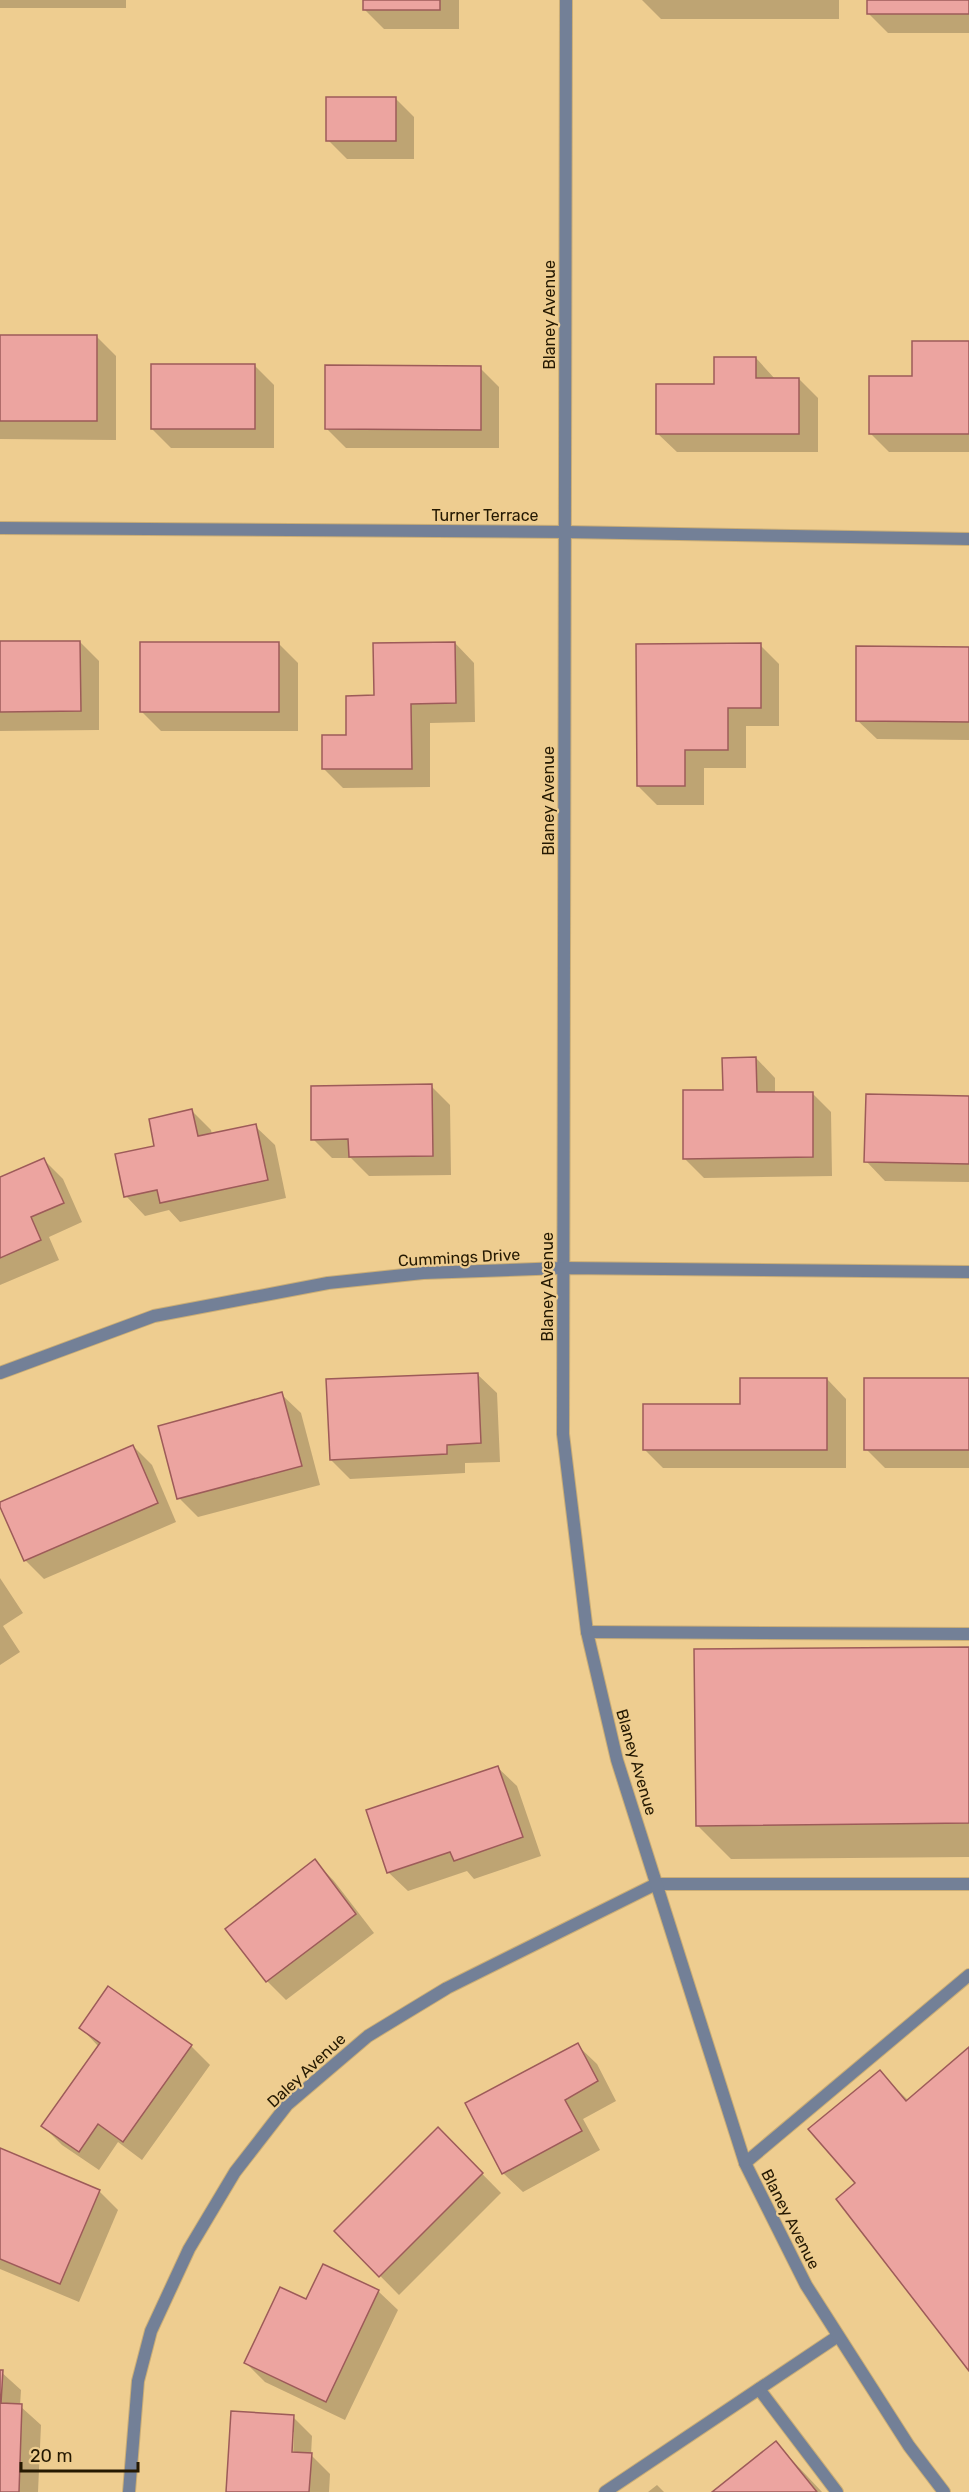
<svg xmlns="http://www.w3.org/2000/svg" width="969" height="2492" font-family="Rubik,sans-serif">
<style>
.shadow{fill:#0003;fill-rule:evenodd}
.building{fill:#eca4a0;stroke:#9d5b59;stroke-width:1.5}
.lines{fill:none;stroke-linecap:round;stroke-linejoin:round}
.service-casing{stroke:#caad76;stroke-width:14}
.minor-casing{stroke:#caad76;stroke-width:14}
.tertiary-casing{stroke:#caad76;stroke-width:14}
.service{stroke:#738097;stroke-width:12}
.minor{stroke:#738097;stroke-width:12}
.tertiary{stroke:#738097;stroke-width:12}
.labels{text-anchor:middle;stroke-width:4.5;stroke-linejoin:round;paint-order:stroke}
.street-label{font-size:16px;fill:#251902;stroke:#eecd90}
</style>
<rect width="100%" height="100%" fill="#eecd90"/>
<g class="shadow">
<rect x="0" y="0" width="126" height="8"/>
<path d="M 365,0 L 459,0 L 459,29 L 384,29 L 365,10 Z"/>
<path d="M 642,0 L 839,0 L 839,19 L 661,19 Z"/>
<path d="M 869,0 L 969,0 L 969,33 L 888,33 L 869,14 Z"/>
<path d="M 395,98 L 414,117 L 414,159 L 347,159 L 328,140 Z"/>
<path d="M 0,337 L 97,337 L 116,356 L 116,440 L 0,439 Z"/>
<path d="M 969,343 L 969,452 L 889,452 L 870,433 Z"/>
<path d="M 756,358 L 775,379 L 799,379 L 818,398 L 818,452 L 677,452 L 657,433 L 715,385 Z"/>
<path d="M 255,366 L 274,385 L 274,448 L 171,448 L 152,429 Z"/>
<path d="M 480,368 L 499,387 L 499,448 L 346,448 L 327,429 Z"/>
<path d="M 80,642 L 99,661 L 99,730 L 0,731 L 0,643 Z"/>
<path d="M 278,643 L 298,663 L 298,731 L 161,731 L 142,712 Z"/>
<path d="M 455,643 L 474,663 L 475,722 L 430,723 L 430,787 L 343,788 L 324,769 L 375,697 Z"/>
<path d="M 760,645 L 779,664 L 779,726 L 746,726 L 746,768 L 704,768 L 704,805 L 657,805 L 638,786 Z"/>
<path d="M 969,648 L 969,740 L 877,739 L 857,720 Z"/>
<path d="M 756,1058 L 775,1078 L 775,1093 L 812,1093 L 831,1112 L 832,1176 L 704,1178 L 685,1159 L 724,1092 Z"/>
<path d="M 431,1086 L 450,1105 L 451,1175 L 369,1176 L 351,1158 L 332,1158 L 313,1139 Z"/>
<path d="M 969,1098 L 969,1182 L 885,1181 L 866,1161 Z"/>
<path d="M 192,1111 L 211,1130 L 212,1135 L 255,1126 L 275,1145 L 286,1198 L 180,1222 L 169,1210 L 145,1216 L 126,1196 L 156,1147 Z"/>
<path d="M 44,1160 L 63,1179 L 82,1222 L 49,1237 L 59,1260 L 0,1285 L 0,1179 Z"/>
<path d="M 477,1374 L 497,1393 L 500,1462 L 465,1463 L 465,1473 L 350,1479 L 331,1460 Z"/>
<path d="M 827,1379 L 846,1399 L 846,1468 L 663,1468 L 644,1449 Z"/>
<path d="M 969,1379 L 969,1468 L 885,1468 L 866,1449 Z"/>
<path d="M 281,1394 L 301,1413 L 320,1485 L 198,1517 L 179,1498 Z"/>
<path d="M 133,1446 L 152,1465 L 176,1522 L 44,1579 L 25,1560 Z"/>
<path d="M 0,1578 L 23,1613 L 3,1626 L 20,1652 L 0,1665 Z"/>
<path d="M 969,1648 L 969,1857 L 731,1859 L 697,1825 Z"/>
<path d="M 497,1767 L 517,1786 L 541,1856 L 474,1879 L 467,1871 L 408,1891 L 388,1872 Z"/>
<path d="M 315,1861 L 334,1881 L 374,1933 L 286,2000 L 267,1981 Z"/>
<path d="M 81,2028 L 191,2046 L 210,2065 L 142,2160 L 118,2142 L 99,2170 L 62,2145 L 43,2126 L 99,2047 Z"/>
<path d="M 577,2045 L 597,2064 L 616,2101 L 583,2119 L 600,2150 L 523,2192 L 503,2173 Z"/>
<path d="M 969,2049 L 969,2368 L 857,2183 L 879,2072 L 909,2101 Z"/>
<path d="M 438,2129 L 501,2193 L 399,2295 L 336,2231 Z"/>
<path d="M 0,2149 L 99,2191 L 118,2210 L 79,2302 L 0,2269 Z"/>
<path d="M 323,2266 L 378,2291 L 398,2310 L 345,2420 L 265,2382 L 246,2363 L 307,2301 Z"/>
<path d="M 0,2371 L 21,2390 L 20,2406 L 41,2425 L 38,2492 L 0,2492 Z"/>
<path d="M 293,2417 L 312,2436 L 311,2455 L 330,2474 L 329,2492 L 227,2492 ZM 291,2432 L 294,2432 L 293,2459 L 290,2459 Z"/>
<path d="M 776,2443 L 822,2492 L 714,2492 Z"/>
<path d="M 657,2485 L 664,2492 L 648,2492 Z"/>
</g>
<g class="building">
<rect x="363" y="0" width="77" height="10"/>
<rect x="867" y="0" width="102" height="14"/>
<rect x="326" y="97" width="70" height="44"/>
<rect x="0" y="335" width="97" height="86"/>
<path d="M 912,341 L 969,341 L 969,434 L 869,434 L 869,376 L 912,376 Z"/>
<path d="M 714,357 L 756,357 L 756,378 L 799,378 L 799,434 L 656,434 L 656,384 L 714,384 Z"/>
<rect x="151" y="364" width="104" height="65"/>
<path d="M 325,365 L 481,366 L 481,430 L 325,429 Z"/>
<path d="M 0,641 L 80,641 L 81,711 L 0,712 Z"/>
<rect x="140" y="642" width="139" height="70"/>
<path d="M 455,642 L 456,703 L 411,704 L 412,769 L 322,769 L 322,735 L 346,735 L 346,696 L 374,695 L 373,643 Z"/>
<path d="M 761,643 L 761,708 L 728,708 L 728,750 L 685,750 L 685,786 L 637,786 L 636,644 Z"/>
<path d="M 856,646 L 969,647 L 969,722 L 856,721 Z"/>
<path d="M 756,1057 L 757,1092 L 813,1092 L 813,1157 L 683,1159 L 683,1090 L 723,1090 L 722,1058 Z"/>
<path d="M 432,1084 L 433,1156 L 349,1157 L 348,1139 L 311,1140 L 311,1086 Z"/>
<path d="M 866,1094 L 969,1096 L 969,1164 L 864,1162 Z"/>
<path d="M 192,1109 L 198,1136 L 256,1124 L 268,1180 L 160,1203 L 157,1190 L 124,1197 L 115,1154 L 154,1146 L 149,1119 Z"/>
<path d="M 44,1158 L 64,1203 L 31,1217 L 41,1240 L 0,1258 L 0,1177 Z"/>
<path d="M 478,1373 L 481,1443 L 447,1445 L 447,1454 L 330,1460 L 326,1379 Z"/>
<path d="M 740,1378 L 827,1378 L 827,1450 L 643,1450 L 643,1404 L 740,1404 Z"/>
<rect x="864" y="1378" width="105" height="72"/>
<path d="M 282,1392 L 302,1466 L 177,1499 L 158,1426 Z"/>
<path d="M 133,1445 L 158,1503 L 24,1561 L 0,1507 L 0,1502 Z"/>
<path d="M 969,1647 L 969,1823 L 696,1826 L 694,1649 Z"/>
<path d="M 498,1766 L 523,1837 L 454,1861 L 450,1852 L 387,1873 L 366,1810 Z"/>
<path d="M 315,1859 L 356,1914 L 266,1982 L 225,1929 Z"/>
<path d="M 108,1986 L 192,2045 L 123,2142 L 98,2124 L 79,2152 L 41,2126 L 100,2043 L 79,2028 Z"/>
<path d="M 578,2043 L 598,2081 L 565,2100 L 582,2131 L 502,2174 L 465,2103 Z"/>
<path d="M 969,2047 L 969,2371 L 836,2199 L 855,2183 L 808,2129 L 880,2070 L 906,2101 Z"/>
<path d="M 438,2127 L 483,2173 L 379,2277 L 334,2231 Z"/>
<path d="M 0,2148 L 100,2190 L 60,2284 L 0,2259 Z"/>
<path d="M 323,2264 L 379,2290 L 326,2402 L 244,2363 L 280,2287 L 306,2299 Z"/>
<path d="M 0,2370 L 3,2370 L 1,2403 L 22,2404 L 19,2492 L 0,2492 Z"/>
<path d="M 231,2411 L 294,2415 L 292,2452 L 312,2453 L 309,2492 L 226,2492 Z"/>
<path d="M 776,2441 L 817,2492 L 712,2492 Z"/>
</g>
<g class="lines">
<g class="service-casing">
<g id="service">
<path d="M 587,1632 L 969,1634"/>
<path d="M 656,1884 L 969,1884"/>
<path d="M 745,2163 L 969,1975"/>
<path d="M 759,2389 L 837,2492"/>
<path d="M 605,2492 L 838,2336"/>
</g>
</g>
<g class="minor-casing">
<g id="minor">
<path d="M 0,528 L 566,532 L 969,539"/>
<path d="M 129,2492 L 138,2381 L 151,2331 L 189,2249 L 235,2172 L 287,2105 L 368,2036 L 447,1988 L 656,1884"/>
</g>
</g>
<g class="tertiary-casing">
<g id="tertiary">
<path d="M 566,0 L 563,1434 L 587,1632 L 617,1760 L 745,2163 L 806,2285 L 909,2446 L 944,2492"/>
<path d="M 0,1373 L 154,1316 L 328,1283 L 423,1273 L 563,1268 L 969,1272"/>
</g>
</g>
<use href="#service" class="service"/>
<use href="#minor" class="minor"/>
<use href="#tertiary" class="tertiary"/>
</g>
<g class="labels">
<g class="street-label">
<text transform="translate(549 315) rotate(-90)" y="6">Blaney Avenue</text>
<text x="485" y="521">Turner Terrace</text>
<text transform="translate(548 801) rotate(-90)" y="6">Blaney Avenue</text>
<text transform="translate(459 1257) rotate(-3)" y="6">Cummings Drive</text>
<text transform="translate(547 1287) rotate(-90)" y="6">Blaney Avenue</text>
<text transform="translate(637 1762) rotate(74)" y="6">Blaney Avenue</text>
<text transform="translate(306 2070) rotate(-43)" y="6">Daley Avenue</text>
<text transform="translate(791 2219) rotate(63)" y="6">Blaney Avenue</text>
</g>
</g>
<path d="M21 2462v9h117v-9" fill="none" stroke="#251902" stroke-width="3"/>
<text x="30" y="2462" font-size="18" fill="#251902" stroke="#eecd90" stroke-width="4.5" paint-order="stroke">20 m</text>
</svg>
